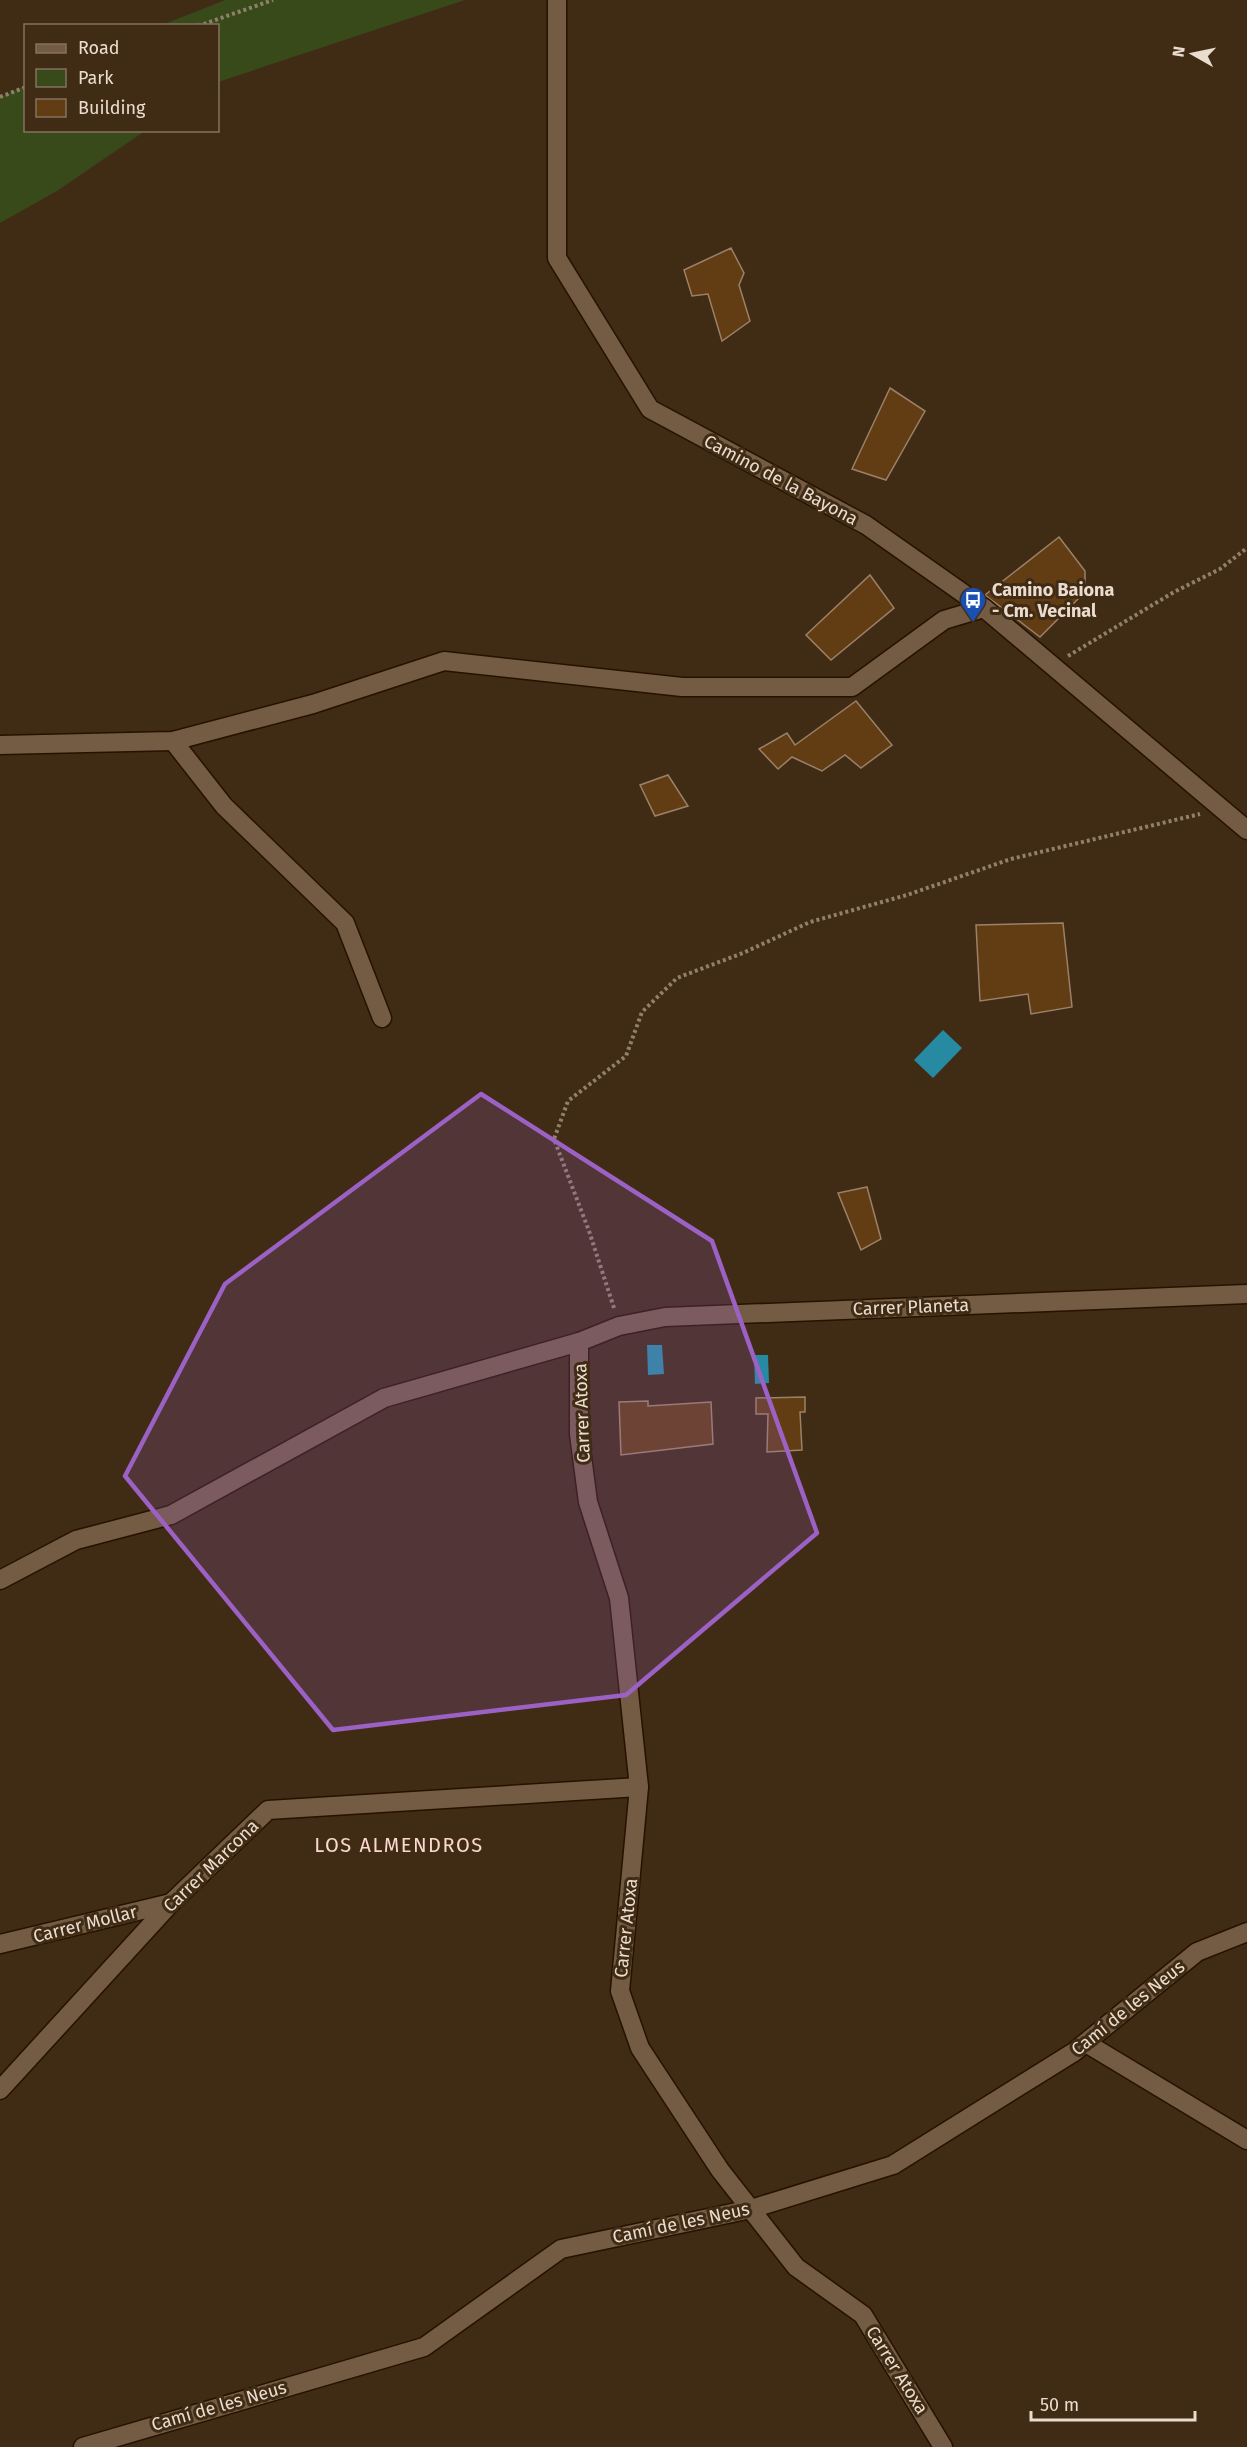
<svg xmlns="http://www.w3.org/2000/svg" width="1247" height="2447" font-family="'Fira Sans',sans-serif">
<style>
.green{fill:#38491a}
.water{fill:#278aa3}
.building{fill:#623d13;stroke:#9b8169;stroke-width:1.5}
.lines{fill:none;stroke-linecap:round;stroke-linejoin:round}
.street-casing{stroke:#261200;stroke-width:21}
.path{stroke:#91806d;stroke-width:4;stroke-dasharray:3 3;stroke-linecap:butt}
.street{stroke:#735b44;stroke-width:18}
.marked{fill:#9c61c4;fill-opacity:0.2;stroke:#9c61c4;stroke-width:4.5;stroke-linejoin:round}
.labels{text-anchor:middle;stroke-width:6;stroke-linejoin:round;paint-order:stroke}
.street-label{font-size:18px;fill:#eadccf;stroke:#402b14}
.poi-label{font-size:18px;font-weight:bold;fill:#eadccf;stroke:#402b14;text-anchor:start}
.neighbourhood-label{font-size:20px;letter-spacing:1.5px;fill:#fad7d0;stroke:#402b14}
</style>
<rect width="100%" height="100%" fill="#402b14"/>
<g class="green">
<path d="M 225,0 L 465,0 L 218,82 L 218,26 L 162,25 Z"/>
<path d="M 25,86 L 26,130 L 145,131 L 57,191 L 0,223 L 0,97 Z"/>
</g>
<g class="water">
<path d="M 943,1030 L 962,1048 L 933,1078 L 914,1060 Z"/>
<path d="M 647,1345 L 662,1345 L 664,1374 L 648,1375 Z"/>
<path d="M 754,1355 L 768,1355 L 769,1383 L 755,1384 Z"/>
</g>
<g class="building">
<path d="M 731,248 L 744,273 L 739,285 L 750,321 L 722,341 L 708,294 L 692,296 L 684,270 Z"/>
<path d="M 890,388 L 925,411 L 886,480 L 852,469 Z"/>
<path d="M 1059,537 L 1085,571 L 1085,592 L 1040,637 L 985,595 Z"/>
<path d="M 870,575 L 894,608 L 831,660 L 806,635 Z"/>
<path d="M 856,701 L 892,745 L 861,768 L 845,755 L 822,771 L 792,757 L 778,769 L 759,749 L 787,733 L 795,745 Z"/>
<path d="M 668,775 L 688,806 L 655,816 L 640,785 Z"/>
<path d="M 1063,923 L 1072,1007 L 1031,1014 L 1028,994 L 980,1001 L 976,925 Z"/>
<path d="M 867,1187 L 881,1239 L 861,1250 L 838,1193 Z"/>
<path d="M 805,1397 L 805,1412 L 800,1412 L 802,1450 L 767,1452 L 768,1414 L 756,1414 L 756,1398 Z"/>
<path d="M 648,1401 L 648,1406 L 711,1402 L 713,1444 L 621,1455 L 619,1402 Z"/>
</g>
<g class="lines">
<g class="street-casing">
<g id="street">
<path d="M 557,0 L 557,258 L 650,409 L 866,525 L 984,608 L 1247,830"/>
<path d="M 173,741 L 224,806 L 345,923 L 382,1018"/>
<path d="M 0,745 L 173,741 L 313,704 L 444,661 L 682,687 L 852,687 L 944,620 L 984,608"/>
<path d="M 579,1342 L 579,1434 L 588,1502 L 619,1598 L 639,1787 L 620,1991 L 640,2048 L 720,2170 L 796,2267 L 863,2315 L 943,2447"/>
<path d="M 0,1580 L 76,1540 L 171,1515 L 384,1398 L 579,1342 L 619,1326 L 665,1317 L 1247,1294"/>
<path d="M 0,1944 L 171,1903"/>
<path d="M 1086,2043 L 1247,2140"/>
<path d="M 0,2090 L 171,1903 L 268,1810 L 639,1787"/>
<path d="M 83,2447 L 424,2347 L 561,2249 L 751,2209 L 893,2165 L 1074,2052 L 1197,1952 L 1247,1932"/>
</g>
</g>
<g class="path">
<path d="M 198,26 L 273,0"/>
<path d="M 0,97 L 26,87"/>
<path d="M 1068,656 L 1174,592 L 1220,569 L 1247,548"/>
<path d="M 614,1308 L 589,1231 L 554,1139 L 568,1101 L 626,1056 L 642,1012 L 677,978 L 743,953 L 810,922 L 907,895 L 1011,859 L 1200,814"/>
</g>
<use href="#street" class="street"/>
</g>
<path class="marked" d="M 481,1094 L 712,1241 L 817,1533 L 626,1695 L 333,1730 L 125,1476 L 225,1284 Z"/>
<defs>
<g id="bus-pin" transform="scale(1.35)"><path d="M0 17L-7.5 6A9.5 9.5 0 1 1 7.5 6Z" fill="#1a4fb4" stroke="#402b14"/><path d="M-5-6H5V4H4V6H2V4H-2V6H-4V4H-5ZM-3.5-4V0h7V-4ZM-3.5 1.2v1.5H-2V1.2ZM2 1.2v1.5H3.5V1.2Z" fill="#fff"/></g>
</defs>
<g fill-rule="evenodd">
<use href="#bus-pin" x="973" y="600"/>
</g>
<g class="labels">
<g class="street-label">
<text transform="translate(781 480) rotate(28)" y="6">Camino de la Bayona</text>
<text transform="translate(911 1307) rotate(-2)" y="6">Carrer Planeta</text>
<text transform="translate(582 1413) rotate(-92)" y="6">Carrer Atoxa</text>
<text transform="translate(211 1866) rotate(-44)" y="6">Carrer Marcona</text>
<text transform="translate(85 1924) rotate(-14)" y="6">Carrer Mollar</text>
<text transform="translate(626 1928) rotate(-84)" y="6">Carrer Atoxa</text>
<text transform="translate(1128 2008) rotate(-39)" y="6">Camí de les Neus</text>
<text transform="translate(681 2223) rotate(-12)" y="6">Camí de les Neus</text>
<text transform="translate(897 2370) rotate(58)" y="6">Carrer Atoxa</text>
<text transform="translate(219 2406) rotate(-16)" y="6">Camí de les Neus</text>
</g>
<g class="poi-label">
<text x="992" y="596">Camino Baiona<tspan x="992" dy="21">- Cm. Vecinal</tspan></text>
</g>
<g class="neighbourhood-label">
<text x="399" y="1852">LOS ALMENDROS</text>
</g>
</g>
<rect x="24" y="24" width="195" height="108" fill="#402b14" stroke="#84725f" stroke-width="1.5"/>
<rect x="36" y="44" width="30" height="9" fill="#735b44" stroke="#84725f" stroke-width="1.5"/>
<text x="78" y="54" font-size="18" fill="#eadccf">Road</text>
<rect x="36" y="69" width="30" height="18" fill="#38491a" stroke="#84725f" stroke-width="1.5"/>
<text x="78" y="84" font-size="18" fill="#eadccf">Park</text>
<rect x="36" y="99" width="30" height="18" fill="#623d13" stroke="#84725f" stroke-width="1.5"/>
<text x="78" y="114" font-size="18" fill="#eadccf">Building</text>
<g transform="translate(1193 54) rotate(279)" stroke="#402b14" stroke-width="4.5" paint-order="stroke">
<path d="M0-4.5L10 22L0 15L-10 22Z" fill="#eadccf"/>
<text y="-9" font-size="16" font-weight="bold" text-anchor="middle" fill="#eadccf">N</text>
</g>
<path d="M1031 2411v9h164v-9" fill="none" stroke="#eadccf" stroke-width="3"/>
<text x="1040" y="2411" font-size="18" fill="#eadccf" stroke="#402b14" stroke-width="4.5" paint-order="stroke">50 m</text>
</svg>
